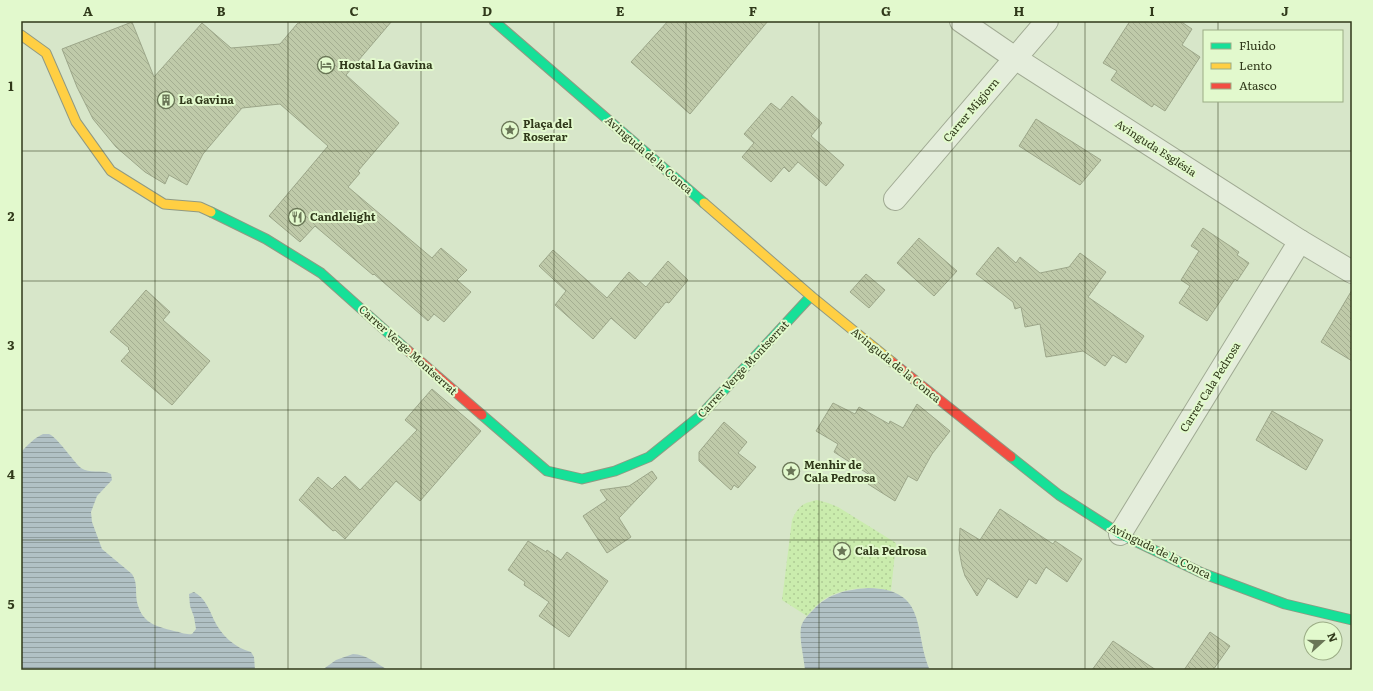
<svg xmlns="http://www.w3.org/2000/svg" width="1373" height="691" font-family="Literata,serif">
<style>
.sand{fill:url(#sand-dots)}
.water{fill:url(#water-rules)}
.building{fill:url(#building-back-hatch);stroke:#9ca689}
.lines{fill:none;stroke-linecap:round;stroke-linejoin:round}
.street-casing{stroke:#a0aa93;stroke-width:24}
.fast-casing{stroke:#909a83;stroke-width:11}
.slow-casing{stroke:#909a83;stroke-width:11}
.jam-casing{stroke:#909a83;stroke-width:11}
.street{stroke:#e4eddb;stroke-width:22}
.fast{stroke:#16e098;stroke-width:9}
.slow{stroke:#ffcf43;stroke-width:9}
.jam{stroke:#f24e42;stroke-width:9}
.grid{fill:none;stroke:#30391a;stroke-width:1;stroke-opacity:0.55}
.labels{text-anchor:middle;stroke-width:4;stroke-linejoin:round;paint-order:stroke}
.poi-label{font-size:11px;font-weight:bold;fill:#30391a;stroke:#e2f9cd;text-anchor:start}
.street-label{font-size:11px;fill:#30391a;stroke:#e2f9cd}
.neatline{fill:none;stroke:#30391a;stroke-width:1.5}
.grid-label{font-size:13px;text-anchor:middle;font-weight:bold;fill:#30391a}
</style>
<defs>
<pattern id="sand-dots" width="8" height="8" patternUnits="userSpaceOnUse"><rect width="8" height="8" fill="#caecad"/><path d="M2 2h.1M6 6h.1" fill="none" stroke="#aecb94" stroke-width="1.8" stroke-linecap="round"/></pattern>
<pattern id="water-rules" width="6" height="5" patternUnits="userSpaceOnUse"><rect width="6" height="5" fill="#b1c1c5"/><path d="M0 2.5h6" fill="none" stroke="#909e9f"/></pattern>
<pattern id="building-back-hatch" width="6" height="6" patternUnits="userSpaceOnUse"><rect width="6" height="6" fill="#bfcaa9"/><path d="M-1 5l2 2M0 0l6 6M5-1l2 2" fill="none" stroke="#a4ae91"/></pattern>
</defs>
<rect width="100%" height="100%" fill="#d7e6c9"/>
<path class="sand" d="M 817,500 L 828,503 L 838,507 L 896,543 L 891,591 C 871,585 840,588 823,600 C 817,604 812,611 807,616 L 782,600 L 792,520 C 798,506 803,503 817,500 Z"/>
<g class="water">
<path d="M 43,434 C 44,434 48,434 49,434 C 57,437 73,461 81,468 C 89,474 102,469 111,474 L 112,480 L 97,496 L 91,512 L 92,522 L 102,549 L 132,574 C 138,583 135,592 137,602 C 142,623 155,626 174,631 C 181,632 185,635 192,634 L 196,629 L 194,617 L 190,606 L 189,594 L 194,592 C 205,598 209,609 214,620 C 221,635 235,648 251,652 L 254,657 L 255,670 L 21,670 L 21,452 C 28,445 34,438 43,434 Z"/>
<path d="M 868,588 C 929,589 913,632 930,670 L 805,670 C 804,658 799,639 801,627 C 803,620 808,615 813,610 C 829,593 846,590 868,588 Z"/>
<path d="M 353,654 C 366,654 377,664 388,670 L 322,670 L 336,660 Z"/>
</g>
<g class="building">
<path d="M 302,21 L 392,21 L 346,75 L 399,123 L 358,171 L 360,173 L 348,187 L 432,258 L 441,248 L 467,270 L 457,280 L 471,292 L 444,322 L 434,314 L 428,321 L 374,274 L 373,275 L 315,226 L 300,242 L 269,216 L 328,146 L 280,104 L 242,108 L 203,154 L 187,185 L 169,175 L 165,184 L 145,172 L 116,147 L 93,119 L 77,87 L 62,49 L 132,22 L 154,77 L 202,23 L 231,48 L 280,44 L 297,24 Z"/>
<path d="M 668,21 L 768,21 L 690,114 L 631,62 Z"/>
<path d="M 1130,21 L 1180,21 L 1192,29 L 1182,45 L 1200,57 L 1165,111 L 1154,104 L 1152,107 L 1111,80 L 1117,71 L 1103,63 Z"/>
<path d="M 792,96 L 822,123 L 811,136 L 844,165 L 826,186 L 798,162 L 789,172 L 784,167 L 771,182 L 742,157 L 754,143 L 744,134 L 771,103 L 780,110 Z"/>
<path d="M 1036,119 L 1101,160 L 1080,185 L 1019,146 Z"/>
<path d="M 1203,228 L 1239,252 L 1237,255 L 1249,263 L 1237,281 L 1235,279 L 1207,321 L 1179,303 L 1190,286 L 1181,280 L 1199,251 L 1191,246 Z"/>
<path d="M 919,238 L 957,271 L 934,296 L 897,263 Z"/>
<path d="M 998,247 L 1016,263 L 1020,257 L 1040,273 L 1069,267 L 1080,253 L 1106,272 L 1088,297 L 1144,336 L 1126,363 L 1113,355 L 1105,366 L 1083,351 L 1046,357 L 1040,324 L 1025,327 L 1021,307 L 1015,309 L 1013,302 L 976,274 Z"/>
<path d="M 553,250 L 607,298 L 629,272 L 646,287 L 668,261 L 688,280 L 669,303 L 666,302 L 635,339 L 611,318 L 593,339 L 555,305 L 566,291 L 539,266 Z"/>
<path d="M 866,274 L 885,290 L 869,308 L 850,292 Z"/>
<path d="M 146,290 L 170,312 L 163,320 L 210,361 L 172,405 L 121,361 L 130,351 L 128,349 L 129,348 L 110,332 Z"/>
<path d="M 1352,290 L 1352,361 L 1321,342 Z"/>
<path d="M 432,389 L 481,431 L 420,501 L 396,481 L 345,539 L 335,530 L 333,531 L 299,500 L 318,477 L 332,489 L 345,476 L 360,490 L 417,430 L 405,420 Z"/>
<path d="M 833,403 L 855,414 L 859,407 L 882,420 L 889,424 L 890,421 L 903,428 L 917,404 L 950,431 L 932,454 L 917,481 L 908,476 L 895,501 L 868,484 L 873,477 L 834,452 L 838,444 L 816,431 Z"/>
<path d="M 1272,411 L 1323,440 L 1306,470 L 1256,440 Z"/>
<path d="M 724,422 L 747,442 L 738,453 L 756,467 L 738,488 L 734,485 L 731,490 L 699,461 L 699,452 Z"/>
<path d="M 652,471 L 657,478 L 619,518 L 631,537 L 607,553 L 583,516 L 607,500 L 600,490 L 629,486 Z"/>
<path d="M 1000,509 L 1053,544 L 1055,541 L 1082,559 L 1067,582 L 1046,567 L 1036,584 L 1029,579 L 1017,598 L 988,578 L 977,596 L 965,576 L 962,566 L 959,550 L 960,528 L 980,540 Z"/>
<path d="M 528,541 L 546,552 L 547,550 L 561,560 L 567,552 L 608,581 L 569,637 L 539,616 L 549,602 L 524,585 L 525,582 L 508,570 Z"/>
<path d="M 1210,632 L 1230,646 L 1213,670 L 1184,670 Z"/>
<path d="M 1113,641 L 1156,670 L 1092,670 Z"/>
</g>
<g class="lines">
<g class="street-casing">
<g id="street">
<path d="M 961,21 L 1015,58 L 1300,241 L 1352,272"/>
<path d="M 895,199 L 1047,21"/>
<path d="M 1120,534 L 1300,241"/>
</g>
</g>
<g class="fast-casing">
<g id="fast">
<path d="M 494,21 L 704,203"/>
<path d="M 211,212 L 266,239 L 321,273 L 406,349"/>
<path d="M 482,415 L 547,471 L 582,479 L 615,471 L 649,457 L 701,415 L 811,296"/>
<path d="M 1011,457 L 1059,495 L 1120,534 L 1202,573 L 1285,604 L 1352,620"/>
</g>
</g>
<g class="slow-casing">
<g id="slow">
<path d="M 21,35 L 46,53 L 76,122 L 111,171 L 164,204 L 200,207 L 211,212"/>
<path d="M 704,203 L 811,296 L 892,362"/>
</g>
</g>
<g class="jam-casing">
<g id="jam">
<path d="M 406,349 L 482,415"/>
<path d="M 892,362 L 1011,457"/>
</g>
</g>
<use href="#street" class="street"/>
<use href="#fast" class="fast"/>
<use href="#slow" class="slow"/>
<use href="#jam" class="jam"/>
</g>
<path class="grid" d="M 155,21 L 155,670M 288,21 L 288,670M 421,21 L 421,670M 554,21 L 554,670M 686,21 L 686,670M 819,21 L 819,670M 952,21 L 952,670M 1085,21 L 1085,670M 1218,21 L 1218,31M 1218,101 L 1218,670M 21,151 L 1352,151M 21,281 L 1352,281M 21,410 L 1352,410M 21,540 L 1352,540"/>
<defs>
<g id="hotel-ring" transform="scale(0.9)"><circle r="9.5" fill="#e2f9cd" stroke="#6a7657" stroke-width="1.5"/><path d="M-6-4.5h1.5V1H6V5H4.5V3h-9V5H-6ZM-4 0a1.8 1.8 0 1 1 3.6 0ZM.5 0V-2.5h3Q6-2.5 6 0Z" fill="#6a7657"/></g>
<g id="building-ring" transform="scale(0.9)"><circle r="9.5" fill="#e2f9cd" stroke="#6a7657" stroke-width="1.5"/><path d="M-4-6H4V6H1V3H-1V6H-4ZM-2.5-4.3h1.7v1.8h-1.7ZM.8-4.3h1.7v1.8H.8ZM-2.5-1h1.7V.8h-1.7ZM.8-1h1.7V.8H.8Z" fill="#6a7657"/></g>
<g id="sight-ring" transform="scale(0.9)"><circle r="9.5" fill="#e2f9cd" stroke="#6a7657" stroke-width="1.5"/><path d="M0-6L1.8-2.2L6-1.7L2.9 1.2L3.7 5.4L0 3.3L-3.7 5.4L-2.9 1.2L-6-1.7L-1.8-2.2Z" fill="#6a7657"/></g>
<g id="restaurant-ring" transform="scale(0.9)"><circle r="9.5" fill="#e2f9cd" stroke="#6a7657" stroke-width="1.5"/><path d="M-5-6h1v4h1v-4h1v4h1v-4h1v5L-1.5 .5V6h-2V.5L-5-1ZM5-6V6H3V1.5H1.5Q1.5-4 5-6Z" fill="#6a7657"/></g>
</defs>
<g fill-rule="evenodd">
<use href="#hotel-ring" x="326" y="65"/>
<use href="#building-ring" x="166" y="100"/>
<use href="#sight-ring" x="510" y="130"/>
<use href="#restaurant-ring" x="297" y="217"/>
<use href="#sight-ring" x="791" y="471"/>
<use href="#sight-ring" x="842" y="551"/>
</g>
<g class="labels">
<g class="poi-label">
<text x="339" y="69">Hostal La Gavina</text>
<text x="179" y="104">La Gavina</text>
<text x="523" y="128">Plaça del<tspan x="523" dy="13">Roserar</tspan></text>
<text x="310" y="221">Candlelight</text>
<text x="804" y="469">Menhir de<tspan x="804" dy="13">Cala Pedrosa</tspan></text>
<text x="855" y="555">Cala Pedrosa</text>
</g>
<g class="street-label">
<text transform="translate(971 110) rotate(-50)" y="4">Carrer Migjorn</text>
<text transform="translate(1156 148) rotate(33)" y="4">Avinguda Església</text>
<text transform="translate(649 155) rotate(41)" y="4">Avinguda de la Conca</text>
<text transform="translate(408 350) rotate(42)" y="4">Carrer Verge Montserrat</text>
<text transform="translate(896 365) rotate(39)" y="4">Avinguda de la Conca</text>
<text transform="translate(743 369) rotate(-47)" y="4">Carrer Verge Montserrat</text>
<text transform="translate(1210 387) rotate(-58)" y="4">Carrer Cala Pedrosa</text>
<text transform="translate(1160 551) rotate(26)" y="4">Avinguda de la Conca</text>
</g>
</g>
<rect width="1373" height="691" fill="none" stroke="#e2f9cd" stroke-width="44"/>
<rect x="1203" y="30" width="140" height="72" fill="#e2f9cd" stroke="#9bac85"/>
<rect x="1211" y="43" width="20" height="6" fill="#16e098" stroke="#9bac85"/>
<text x="1239" y="50" font-size="12" fill="#30391a">Fluido</text>
<rect x="1211" y="63" width="20" height="6" fill="#ffcf43" stroke="#9bac85"/>
<text x="1239" y="70" font-size="12" fill="#30391a">Lento</text>
<rect x="1211" y="83" width="20" height="6" fill="#f24e42" stroke="#9bac85"/>
<text x="1239" y="90" font-size="12" fill="#30391a">Atasco</text>
<g transform="translate(1323 641) rotate(69)"><circle r="19" fill="#e2f9cd" stroke="#9bac85"/>
<path d="M0-3L7 15L0 10L-7 15Z" fill="#6a7657"/>
<text y="-6" font-size="11" font-weight="bold" text-anchor="middle" fill="#30391a">N</text>
</g>
<rect x="22" y="22" width="1329" height="647" class="neatline"/>
<g class="grid-label">
<text x="88" y="16">A</text>
<text x="221" y="16">B</text>
<text x="354" y="16">C</text>
<text x="487" y="16">D</text>
<text x="620" y="16">E</text>
<text x="753" y="16">F</text>
<text x="886" y="16">G</text>
<text x="1019" y="16">H</text>
<text x="1152" y="16">I</text>
<text x="1285" y="16">J</text>
<text x="11" y="91">1</text>
<text x="11" y="221">2</text>
<text x="11" y="350">3</text>
<text x="11" y="479">4</text>
<text x="11" y="609">5</text>
</g>
</svg>
